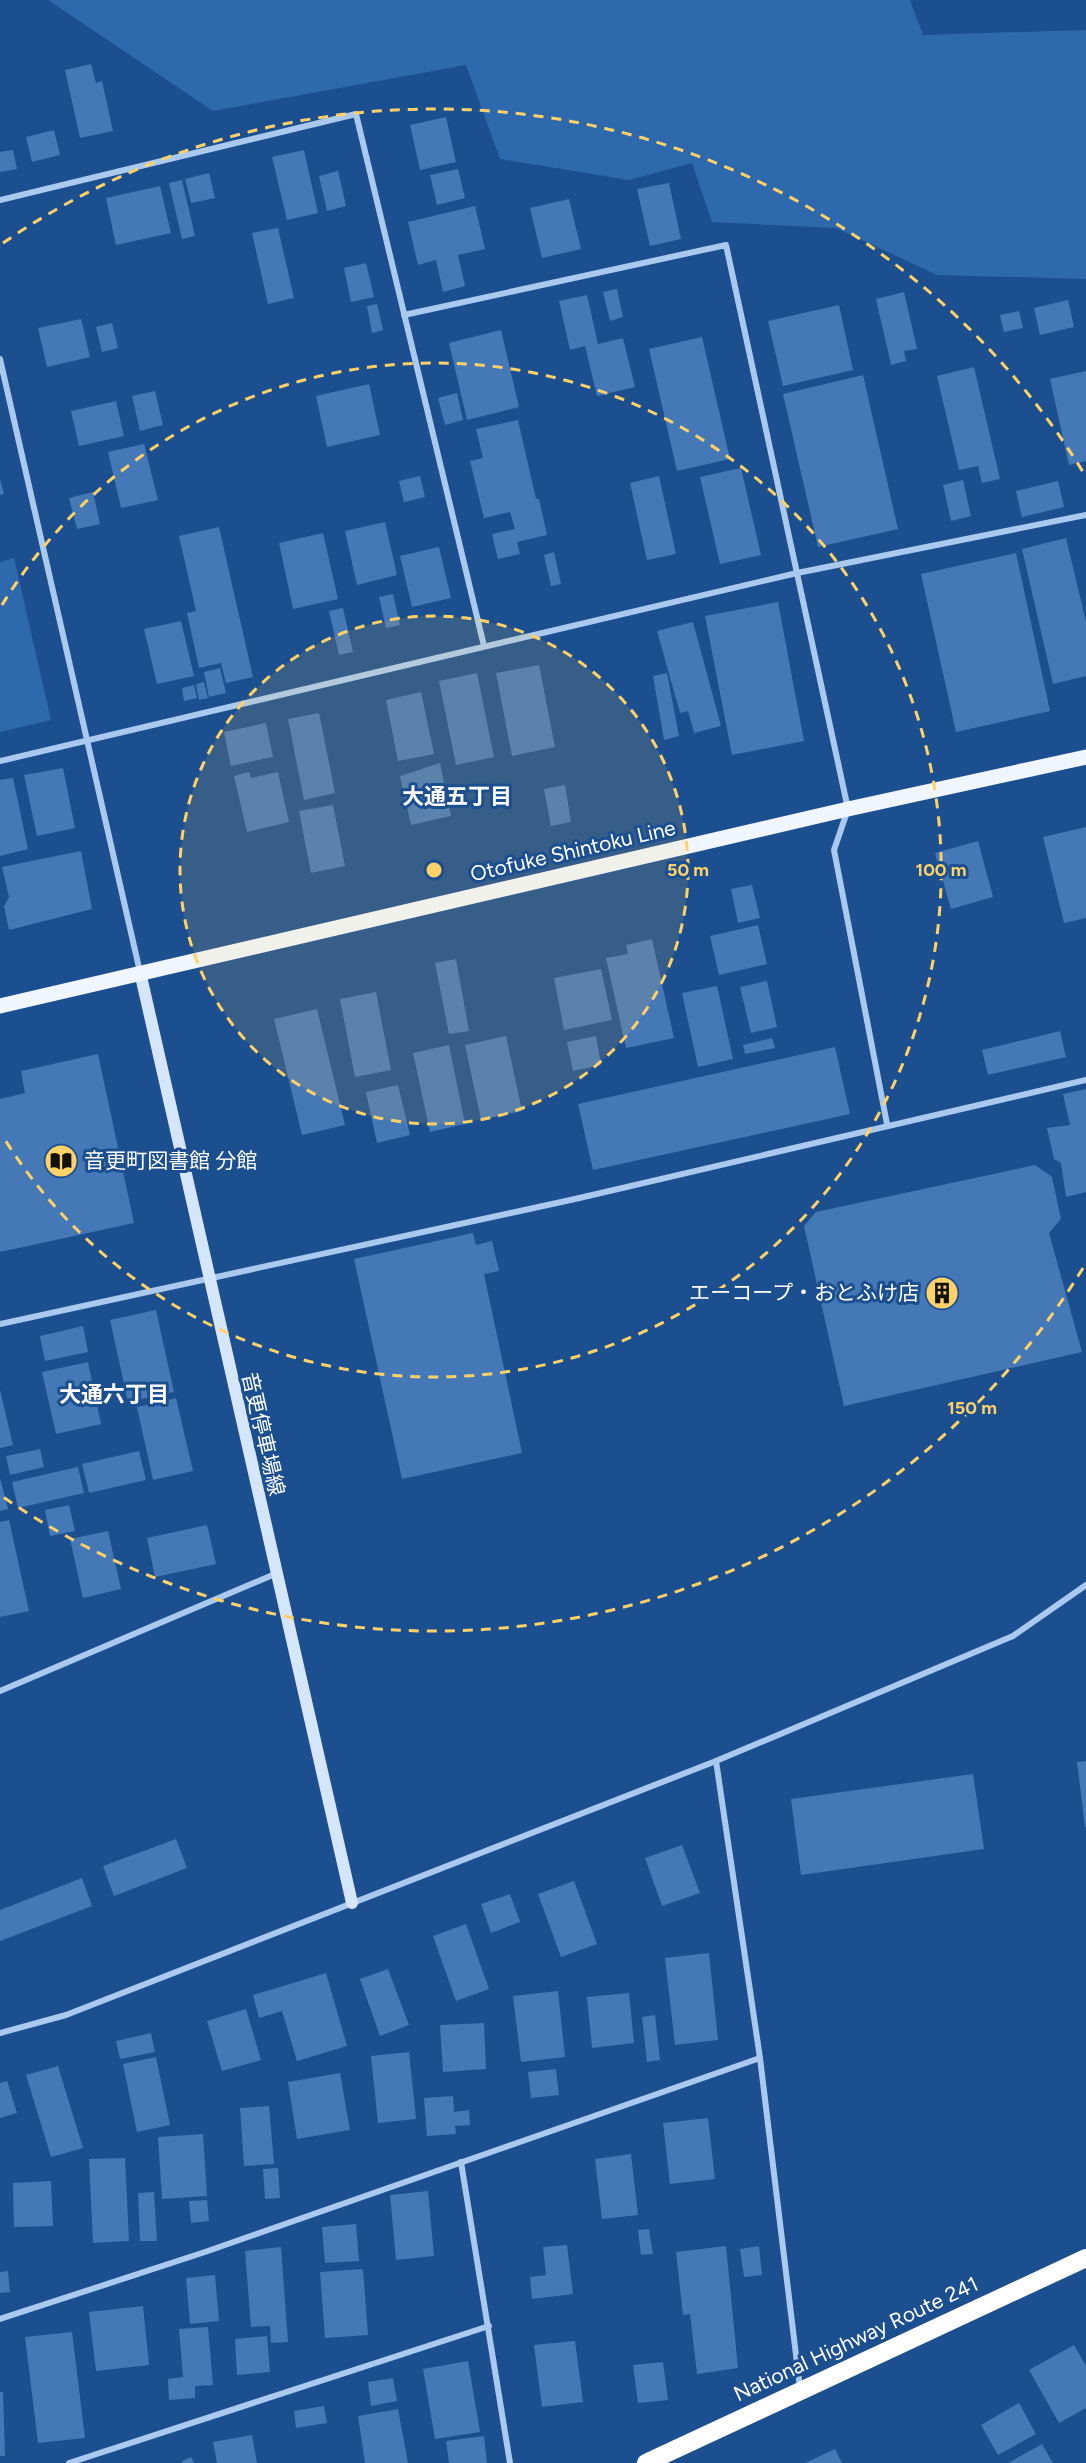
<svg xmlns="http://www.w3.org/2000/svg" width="1086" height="2463" font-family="Figtree,'Noto Sans JP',sans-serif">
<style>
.green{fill:#2e69ad}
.building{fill:#4478b7}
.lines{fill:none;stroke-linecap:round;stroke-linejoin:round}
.street{stroke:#a9c9ee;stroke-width:6}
.secondary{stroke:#d6e6fa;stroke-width:12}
.primary{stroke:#f0f6ff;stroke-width:15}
.highway{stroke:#fff;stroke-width:18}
.ring{fill:none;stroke:#ffd166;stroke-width:3;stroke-dasharray:10 8}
.labels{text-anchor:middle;stroke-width:6;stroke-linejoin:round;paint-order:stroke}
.street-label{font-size:21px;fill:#fff;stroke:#1b4f8f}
.poi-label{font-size:21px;fill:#fff;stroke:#1b4f8f;text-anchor:start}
.neighbourhood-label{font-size:22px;font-weight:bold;fill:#fff;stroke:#1b4f8f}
.centre{fill:#ffd166;stroke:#1b4f8f;stroke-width:3}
.ring-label{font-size:18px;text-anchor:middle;font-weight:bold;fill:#ffd166;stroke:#1b4f8f;stroke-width:6;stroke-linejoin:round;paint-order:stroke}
</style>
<rect width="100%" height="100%" fill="#1b4f8f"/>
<g class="green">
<path d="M 48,0 L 910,0 L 923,35 L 1086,30 L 1086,279 L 937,275 L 836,228 L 712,222 L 692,163 L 629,180 L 500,159 L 466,65 L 213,111 Z"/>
<path d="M 14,558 L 51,720 L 0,732 L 0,562 Z"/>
</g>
<g class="building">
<path d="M 91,64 L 96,83 L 102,81 L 113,131 L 80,138 L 65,70 Z"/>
<path d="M 446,117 L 456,162 L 420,170 L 410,125 Z"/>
<path d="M 54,130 L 60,155 L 32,162 L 26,137 Z"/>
<path d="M 13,150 L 17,169 L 0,172 L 0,152 Z"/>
<path d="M 304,150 L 318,213 L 287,220 L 272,157 Z"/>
<path d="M 458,169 L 465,198 L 437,205 L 430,175 Z"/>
<path d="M 338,171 L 346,206 L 327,211 L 319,176 Z"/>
<path d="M 209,173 L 215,198 L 191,203 L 185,179 Z"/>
<path d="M 182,180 L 195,236 L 182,239 L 169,183 Z"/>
<path d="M 669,183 L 681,239 L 650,246 L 637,189 Z"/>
<path d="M 160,186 L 171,233 L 116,245 L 106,198 Z"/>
<path d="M 569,199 L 581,249 L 542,258 L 530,208 Z"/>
<path d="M 475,206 L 485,249 L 458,255 L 465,286 L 443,292 L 436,260 L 418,265 L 408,222 Z"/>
<path d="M 278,228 L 294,298 L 268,304 L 252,233 Z"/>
<path d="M 366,263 L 374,297 L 351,302 L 344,268 Z"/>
<path d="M 617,289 L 623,317 L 610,321 L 603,292 Z"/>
<path d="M 904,292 L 917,349 L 904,351 L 906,361 L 891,365 L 876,299 Z"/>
<path d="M 587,295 L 598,344 L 623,338 L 635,387 L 597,396 L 585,346 L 570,350 L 559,301 Z"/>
<path d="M 1068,300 L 1074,327 L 1040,335 L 1034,308 Z"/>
<path d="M 377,304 L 383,330 L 372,333 L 367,306 Z"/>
<path d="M 839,305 L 853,370 L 783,386 L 768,321 Z"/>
<path d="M 1019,311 L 1023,328 L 1004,332 L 1000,315 Z"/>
<path d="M 81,319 L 90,357 L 47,367 L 38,328 Z"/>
<path d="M 112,323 L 118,348 L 102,352 L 96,327 Z"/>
<path d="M 501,330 L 519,407 L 467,420 L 449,343 Z"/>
<path d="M 702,337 L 730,459 L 677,471 L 649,349 Z"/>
<path d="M 974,367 L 1000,479 L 982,483 L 978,466 L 959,470 L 937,376 Z"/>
<path d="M 1086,371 L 1086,461 L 1069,465 L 1050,379 Z"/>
<path d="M 863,375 L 898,529 L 818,547 L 783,394 Z"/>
<path d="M 369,384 L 380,435 L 327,447 L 316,396 Z"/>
<path d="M 155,391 L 163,425 L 140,431 L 132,396 Z"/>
<path d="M 457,393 L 463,420 L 445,425 L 438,398 Z"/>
<path d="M 116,401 L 124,436 L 79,446 L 71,411 Z"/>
<path d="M 518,420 L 536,499 L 539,499 L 547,535 L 517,542 L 520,554 L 498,559 L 492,534 L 515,529 L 510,512 L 484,518 L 470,461 L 483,458 L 476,429 Z"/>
<path d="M 144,444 L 158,500 L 121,508 L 108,452 Z"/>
<path d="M 741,468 L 761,555 L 720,564 L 700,477 Z"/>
<path d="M 420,476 L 425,497 L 404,502 L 399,481 Z"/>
<path d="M 659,476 L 676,554 L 647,560 L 630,483 Z"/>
<path d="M 0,479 L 4,494 L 0,495 Z"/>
<path d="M 963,480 L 971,516 L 951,521 L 943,485 Z"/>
<path d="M 1058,481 L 1064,507 L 1022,517 L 1016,491 Z"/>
<path d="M 93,492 L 100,524 L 77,529 L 69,498 Z"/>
<path d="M 385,522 L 397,575 L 357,585 L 345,531 Z"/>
<path d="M 219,527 L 253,677 L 226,683 L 221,663 L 199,668 L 187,613 L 196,611 L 179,536 Z"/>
<path d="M 323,533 L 338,599 L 293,609 L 279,543 Z"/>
<path d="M 1066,538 L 1086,622 L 1086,676 L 1053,684 L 1022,549 Z"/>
<path d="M 439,547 L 451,598 L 412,607 L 400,556 Z"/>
<path d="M 554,552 L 561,584 L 551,586 L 544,555 Z"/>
<path d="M 1016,553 L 1050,711 L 956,732 L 921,574 Z"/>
<path d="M 393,594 L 400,625 L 386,628 L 379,597 Z"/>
<path d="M 778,602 L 804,741 L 732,755 L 705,616 Z"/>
<path d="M 343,608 L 353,652 L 339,655 L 329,611 Z"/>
<path d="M 181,621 L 194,676 L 157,684 L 144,629 Z"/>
<path d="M 693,622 L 721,726 L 694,733 L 688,711 L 680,713 L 657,631 Z"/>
<path d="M 539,665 L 555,747 L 512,756 L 496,673 Z"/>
<path d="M 220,668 L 226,693 L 209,697 L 204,672 Z"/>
<path d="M 477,673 L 494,757 L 456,765 L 439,681 Z"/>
<path d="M 667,673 L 679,736 L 664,740 L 653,676 Z"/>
<path d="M 204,682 L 208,698 L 199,700 L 196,684 Z"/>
<path d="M 194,685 L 197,698 L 184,701 L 182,688 Z"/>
<path d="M 421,692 L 434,754 L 398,761 L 386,700 Z"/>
<path d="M 319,713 L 335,793 L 304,800 L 288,719 Z"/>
<path d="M 266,723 L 273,757 L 231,766 L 224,732 Z"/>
<path d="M 440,763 L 451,816 L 411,825 L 400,776 Z"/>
<path d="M 63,768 L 75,828 L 37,836 L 24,775 Z"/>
<path d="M 249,772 L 251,778 L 278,772 L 289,822 L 247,832 L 234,776 Z"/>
<path d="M 13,778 L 28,849 L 0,856 L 0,780 Z"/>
<path d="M 565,785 L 571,822 L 551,826 L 544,789 Z"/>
<path d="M 333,805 L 345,866 L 311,873 L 299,811 Z"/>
<path d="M 1086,827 L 1086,918 L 1064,923 L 1043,837 Z"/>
<path d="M 978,841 L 993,897 L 951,909 L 935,853 Z"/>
<path d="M 81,851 L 92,909 L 9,930 L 4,906 L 9,897 L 2,867 Z"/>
<path d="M 752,885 L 760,918 L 738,923 L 731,889 Z"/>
<path d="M 758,925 L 767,964 L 719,975 L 710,936 Z"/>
<path d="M 652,939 L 674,1038 L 626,1048 L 606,958 L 628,954 L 626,945 Z"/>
<path d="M 456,959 L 469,1031 L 449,1034 L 435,963 Z"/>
<path d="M 601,969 L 612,1020 L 564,1030 L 554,978 Z"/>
<path d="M 767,981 L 777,1027 L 751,1033 L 740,987 Z"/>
<path d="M 717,986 L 733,1059 L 698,1067 L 682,993 Z"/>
<path d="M 376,992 L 391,1070 L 355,1077 L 340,999 Z"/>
<path d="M 317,1009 L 345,1125 L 302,1135 L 274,1019 Z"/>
<path d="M 1060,1031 L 1066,1057 L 988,1075 L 982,1050 Z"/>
<path d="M 506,1036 L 522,1111 L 481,1120 L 465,1045 Z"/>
<path d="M 596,1036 L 601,1065 L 573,1071 L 567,1042 Z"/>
<path d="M 772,1038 L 775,1048 L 745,1054 L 743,1045 Z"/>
<path d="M 449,1045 L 465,1124 L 430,1132 L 413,1053 Z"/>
<path d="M 835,1047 L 850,1114 L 593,1170 L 578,1104 Z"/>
<path d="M 98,1054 L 134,1223 L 0,1252 L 0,1099 L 25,1093 L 21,1071 Z"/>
<path d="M 398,1085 L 410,1135 L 377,1143 L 366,1092 Z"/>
<path d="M 1086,1089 L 1086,1192 L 1066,1197 L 1061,1163 L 1054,1159 L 1047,1128 L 1070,1125 L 1063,1094 Z"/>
<path d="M 1035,1165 L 1052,1177 L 1061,1219 L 1049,1233 L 1082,1352 L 844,1406 L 804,1226 L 816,1212 Z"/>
<path d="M 473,1233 L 476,1245 L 492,1241 L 499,1271 L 484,1274 L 522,1453 L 402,1479 L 354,1259 Z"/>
<path d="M 156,1310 L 174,1392 L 128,1402 L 110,1320 Z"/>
<path d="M 83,1326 L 88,1352 L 45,1361 L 40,1336 Z"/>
<path d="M 88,1362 L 101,1424 L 56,1434 L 42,1372 Z"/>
<path d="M 0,1390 L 13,1445 L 0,1448 Z"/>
<path d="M 176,1398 L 193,1471 L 153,1480 L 137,1407 Z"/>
<path d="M 40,1449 L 44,1467 L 10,1475 L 6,1456 Z"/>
<path d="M 139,1451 L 146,1480 L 89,1493 L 82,1464 Z"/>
<path d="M 78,1467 L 84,1493 L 18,1508 L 12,1482 Z"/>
<path d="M 0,1478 L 8,1509 L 0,1511 Z"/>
<path d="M 69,1505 L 75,1531 L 50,1536 L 45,1510 Z"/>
<path d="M 9,1520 L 29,1611 L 0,1617 L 0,1522 Z"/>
<path d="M 207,1525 L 216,1564 L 155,1577 L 147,1538 Z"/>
<path d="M 108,1531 L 121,1589 L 83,1598 L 70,1539 Z"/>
<path d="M 1086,1761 L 1086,1827 L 1085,1827 L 1077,1762 Z"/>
<path d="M 973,1774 L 984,1849 L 801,1875 L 791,1799 Z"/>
<path d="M 176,1839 L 187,1868 L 114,1896 L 103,1866 Z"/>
<path d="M 682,1845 L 700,1893 L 662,1906 L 645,1858 Z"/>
<path d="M 82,1878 L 92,1906 L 0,1941 L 0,1910 Z"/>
<path d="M 574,1881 L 597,1944 L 561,1957 L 538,1894 Z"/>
<path d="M 510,1894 L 520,1922 L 491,1933 L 481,1904 Z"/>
<path d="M 466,1924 L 489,1989 L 456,2001 L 433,1936 Z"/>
<path d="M 709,1953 L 718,2040 L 675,2045 L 665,1958 Z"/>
<path d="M 388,1969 L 409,2025 L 380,2036 L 360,1979 Z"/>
<path d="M 326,1973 L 347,2046 L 297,2061 L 282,2011 L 259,2018 L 253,1995 Z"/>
<path d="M 558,1991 L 565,2057 L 521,2062 L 513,1996 Z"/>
<path d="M 629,1993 L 634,2043 L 592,2048 L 587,1997 Z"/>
<path d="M 246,2009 L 261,2060 L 222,2071 L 207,2021 Z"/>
<path d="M 655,2015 L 660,2060 L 647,2062 L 642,2017 Z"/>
<path d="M 484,2023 L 486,2069 L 443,2072 L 440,2025 Z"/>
<path d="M 151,2033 L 155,2052 L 120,2059 L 116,2041 Z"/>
<path d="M 409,2052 L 416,2119 L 378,2123 L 371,2056 Z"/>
<path d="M 156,2057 L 170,2125 L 137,2132 L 123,2064 Z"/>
<path d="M 58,2066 L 83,2148 L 51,2157 L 26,2075 Z"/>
<path d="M 556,2069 L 559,2095 L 531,2098 L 528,2072 Z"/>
<path d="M 340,2073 L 350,2130 L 297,2139 L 288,2082 Z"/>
<path d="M 7,2081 L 17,2113 L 0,2118 L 0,2083 Z"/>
<path d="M 453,2096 L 454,2112 L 469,2110 L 470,2125 L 455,2126 L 456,2134 L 427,2136 L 424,2098 Z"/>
<path d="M 269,2106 L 274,2164 L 244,2166 L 240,2108 Z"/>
<path d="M 708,2118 L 715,2179 L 670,2184 L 663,2123 Z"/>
<path d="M 203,2134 L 207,2196 L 162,2199 L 158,2137 Z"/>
<path d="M 631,2154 L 638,2215 L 602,2219 L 595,2159 Z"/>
<path d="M 125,2158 L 129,2241 L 93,2243 L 89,2159 Z"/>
<path d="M 278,2168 L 280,2198 L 265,2199 L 263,2169 Z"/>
<path d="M 51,2181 L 53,2226 L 14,2227 L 13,2183 Z"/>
<path d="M 428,2191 L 434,2256 L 396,2260 L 390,2195 Z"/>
<path d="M 154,2192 L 157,2241 L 140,2241 L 138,2193 Z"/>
<path d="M 207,2200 L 209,2221 L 191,2223 L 189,2201 Z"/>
<path d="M 356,2224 L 359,2261 L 325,2263 L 322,2227 Z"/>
<path d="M 649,2229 L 653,2254 L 641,2255 L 638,2230 Z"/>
<path d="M 567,2245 L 573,2294 L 532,2299 L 530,2277 L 546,2275 L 543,2247 Z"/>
<path d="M 726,2246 L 738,2368 L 697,2374 L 690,2314 L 683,2315 L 676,2252 Z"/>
<path d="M 759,2246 L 762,2275 L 744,2277 L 740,2249 Z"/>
<path d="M 281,2247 L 288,2342 L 271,2343 L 270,2326 L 251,2327 L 245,2251 Z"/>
<path d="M 363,2269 L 368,2335 L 325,2338 L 320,2272 Z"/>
<path d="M 8,2271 L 10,2292 L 0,2293 L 0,2272 Z"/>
<path d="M 215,2275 L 219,2321 L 190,2324 L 186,2278 Z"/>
<path d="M 143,2306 L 149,2365 L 96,2371 L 89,2312 Z"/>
<path d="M 208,2327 L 213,2385 L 195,2386 L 195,2398 L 169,2400 L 168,2379 L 183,2377 L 179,2329 Z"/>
<path d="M 72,2332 L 85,2438 L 38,2443 L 25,2337 Z"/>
<path d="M 267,2336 L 270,2372 L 237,2375 L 235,2339 Z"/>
<path d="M 575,2341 L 583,2402 L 542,2407 L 534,2345 Z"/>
<path d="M 1074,2345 L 1086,2366 L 1086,2408 L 1059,2423 L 1029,2370 Z"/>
<path d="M 468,2361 L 480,2432 L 435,2439 L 423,2369 Z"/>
<path d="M 663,2362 L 668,2400 L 638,2403 L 633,2365 Z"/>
<path d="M 393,2378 L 397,2401 L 371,2406 L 368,2382 Z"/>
<path d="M 0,2392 L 3,2392 L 5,2456 L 0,2456 Z"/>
<path d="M 1019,2403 L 1036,2434 L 998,2455 L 981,2425 Z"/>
<path d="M 324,2406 L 327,2423 L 296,2428 L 294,2411 Z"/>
<path d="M 398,2409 L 408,2463 L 365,2463 L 358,2416 Z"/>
<path d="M 252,2435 L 257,2463 L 217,2463 L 213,2442 Z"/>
<path d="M 484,2436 L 487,2463 L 449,2463 L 446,2441 Z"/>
<path d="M 1042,2444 L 1053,2463 L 1008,2463 Z"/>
<path d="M 835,2449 L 842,2463 L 805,2463 Z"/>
<path d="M 191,2457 L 194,2463 L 183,2463 L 182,2461 Z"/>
</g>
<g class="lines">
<g class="street">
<path d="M 0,200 L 356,114 L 484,646"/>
<path d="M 404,315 L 726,245 L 848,809 L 834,850 L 887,1124"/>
<path d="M 0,359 L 140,972"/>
<path d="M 0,761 L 797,573 L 1086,515"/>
<path d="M 0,1324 L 575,1199 L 1086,1080"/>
<path d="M 0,1691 L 275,1574"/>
<path d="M 716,1761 L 760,2058 L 800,2388"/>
<path d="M 0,2033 L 66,2015 L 716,1761 L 1013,1636 L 1086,1585"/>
<path d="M 461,2162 L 510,2463"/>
<path d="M 0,2319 L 205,2252 L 760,2058"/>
<path d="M 69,2463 L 489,2326"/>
</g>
<path class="secondary" d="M 140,972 L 352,1903"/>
<path class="primary" d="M 0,1006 L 848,809 L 1086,757"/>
<path class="highway" d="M 646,2463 L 1086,2258"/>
</g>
<circle cx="434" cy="870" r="254" fill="#ffd166" fill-opacity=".12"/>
<g class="ring">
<circle cx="434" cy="870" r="254"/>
<path d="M2 605A507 507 0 1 1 2 1135"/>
<path d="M1083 1268A761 761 0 0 1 3 1497M3 243A761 761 0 0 1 1083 472"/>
</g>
<defs>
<g id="library-disc" transform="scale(1.725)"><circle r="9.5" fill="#ffd166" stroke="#1b4f8f"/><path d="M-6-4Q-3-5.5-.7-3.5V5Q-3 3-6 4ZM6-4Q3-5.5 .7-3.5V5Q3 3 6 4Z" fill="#111"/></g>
<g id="building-disc" transform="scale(1.725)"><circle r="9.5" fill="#ffd166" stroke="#1b4f8f"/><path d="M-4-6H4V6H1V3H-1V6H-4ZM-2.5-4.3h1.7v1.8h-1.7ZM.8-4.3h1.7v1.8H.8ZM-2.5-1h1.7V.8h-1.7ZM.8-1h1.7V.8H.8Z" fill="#111"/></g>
</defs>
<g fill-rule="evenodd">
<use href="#library-disc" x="61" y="1161"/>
<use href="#building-disc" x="942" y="1293"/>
</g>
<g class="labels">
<g class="street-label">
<text transform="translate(573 851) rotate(-13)" y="7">Otofuke Shintoku Line</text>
<text transform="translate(263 1434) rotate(77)" y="7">音更停車場線</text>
<text transform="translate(856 2339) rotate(-25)" y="7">National Highway Route 241</text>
</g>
<g class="poi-label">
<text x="84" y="1168">音更町図書館 分館</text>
<text x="919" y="1300" text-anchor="end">エーコープ・おとふけ店</text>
</g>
<g class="neighbourhood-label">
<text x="457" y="804">大通五丁目</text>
<text x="114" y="1402">大通六丁目</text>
</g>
</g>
<circle cx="434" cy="870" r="9" class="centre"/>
<g class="ring-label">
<text x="688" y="876">50 m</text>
<text x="941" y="876">100 m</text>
<text x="972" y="1414">150 m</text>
</g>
</svg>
